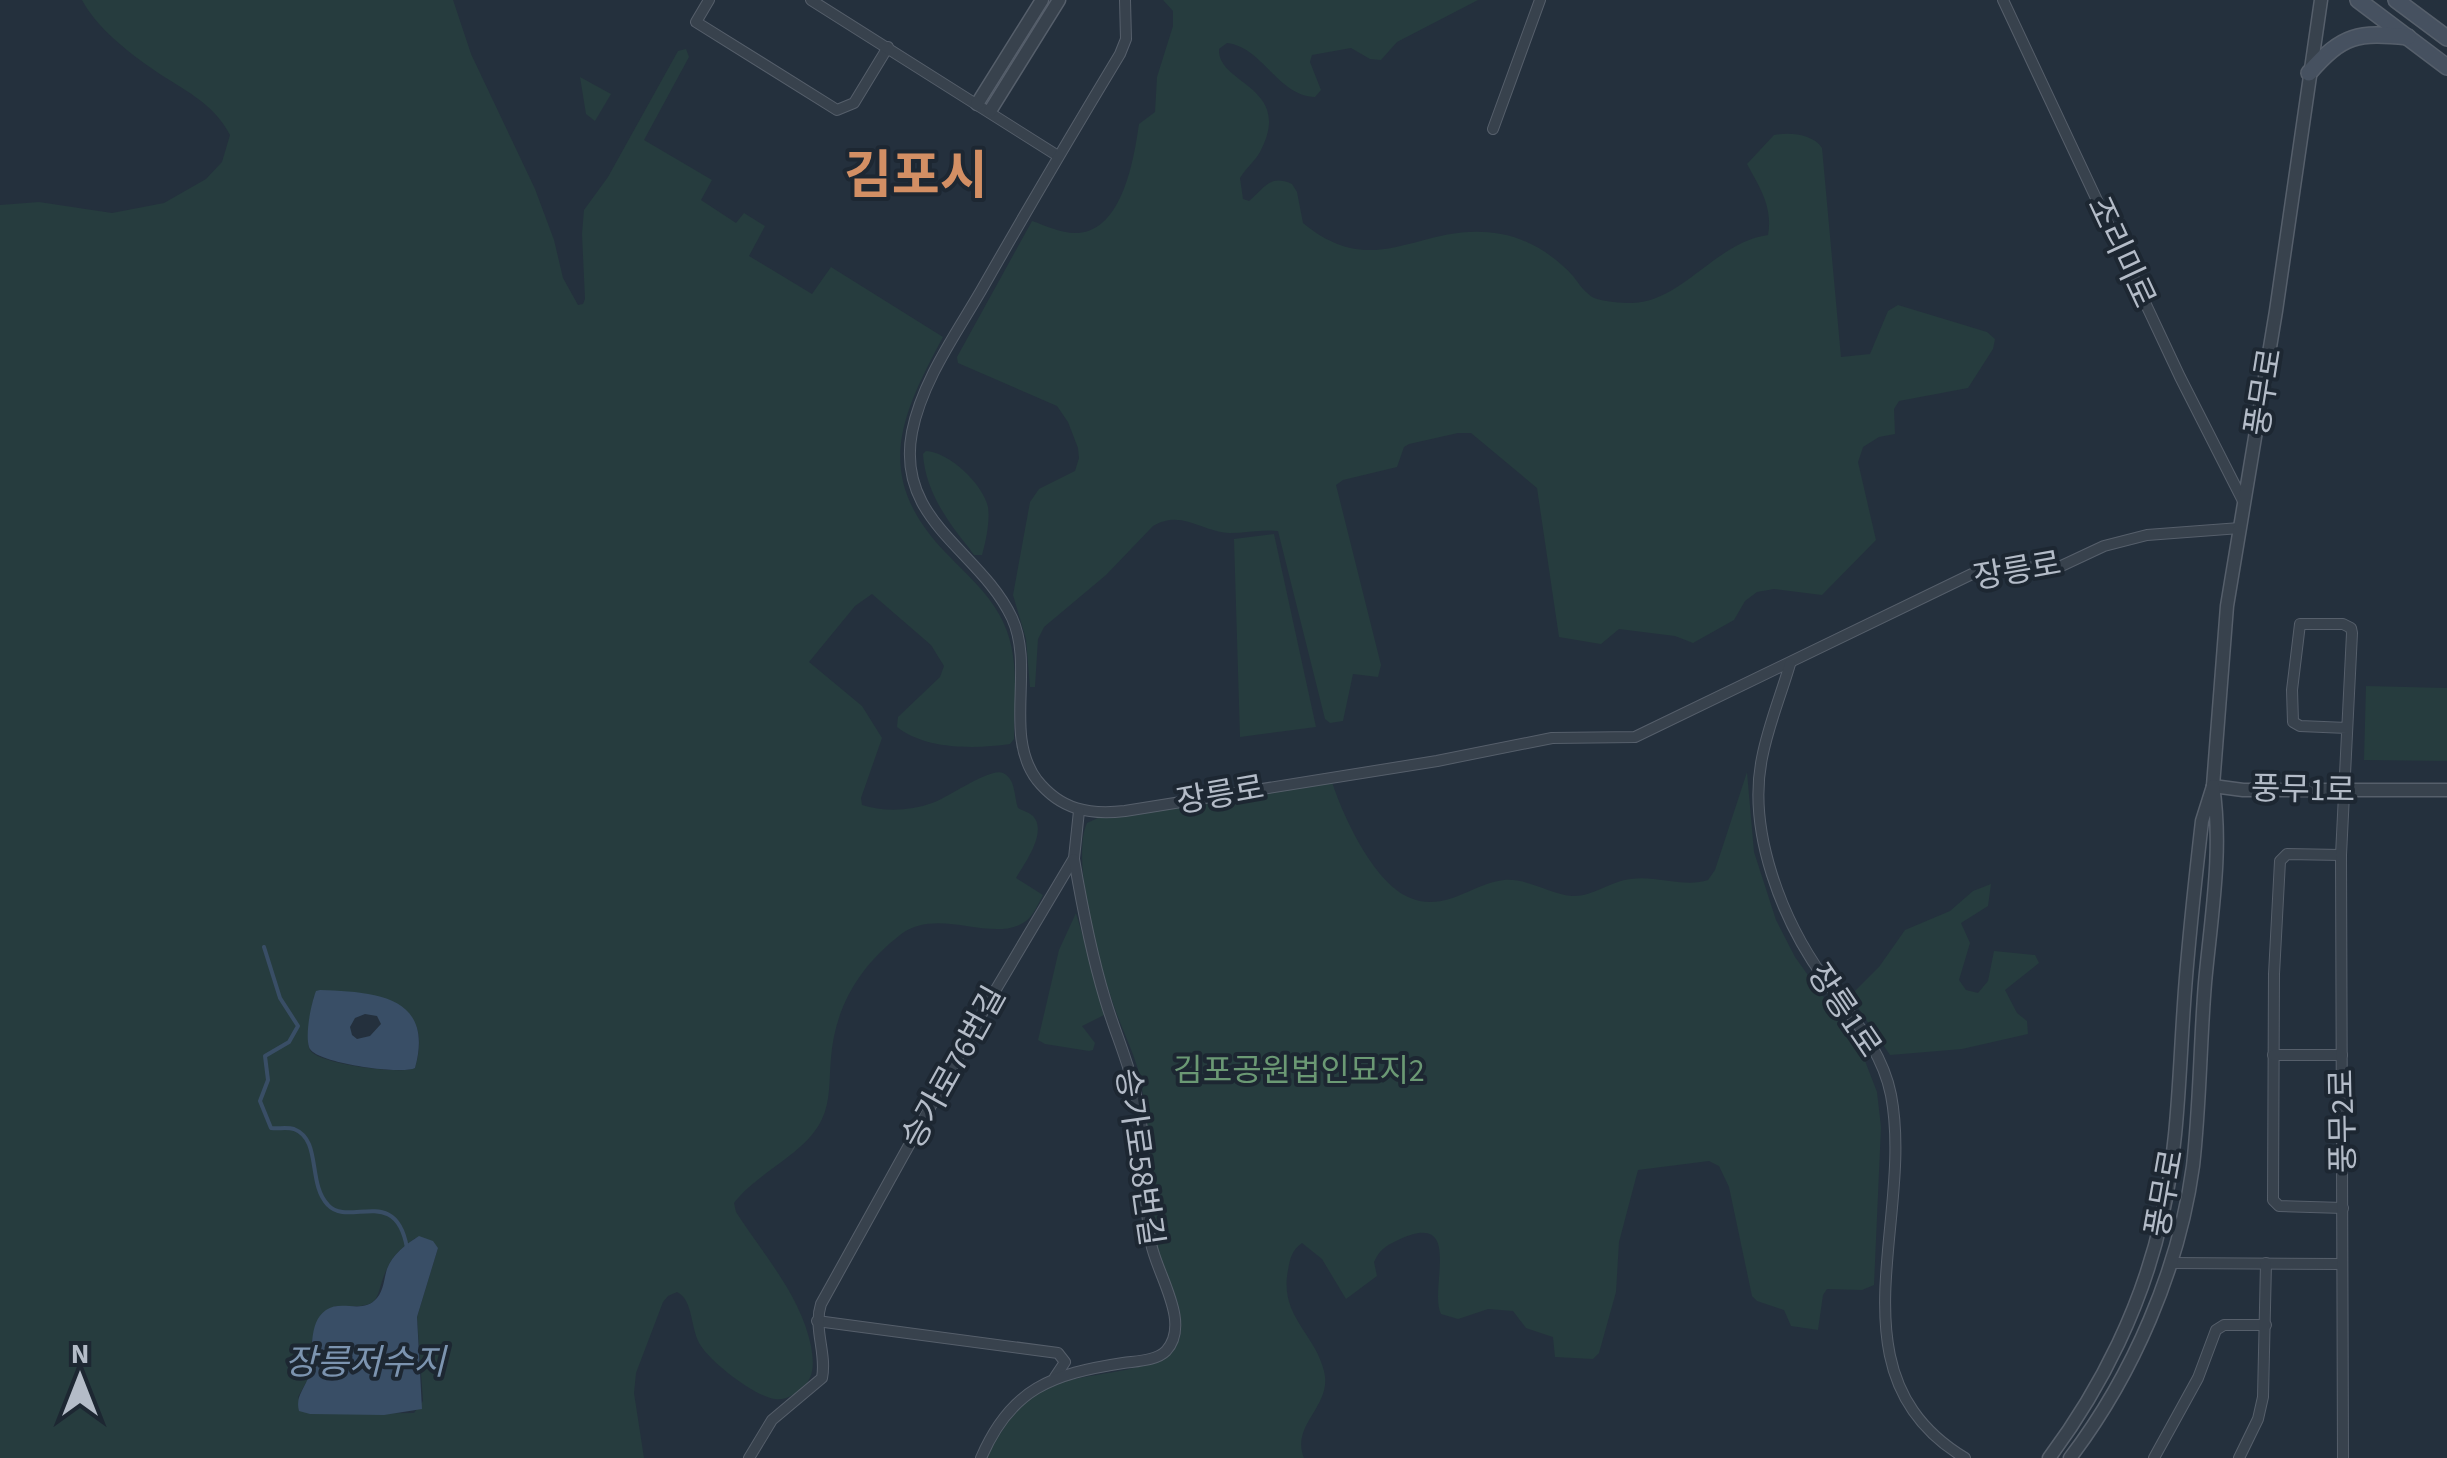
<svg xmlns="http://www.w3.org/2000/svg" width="2447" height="1458" font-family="'Source Sans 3','Noto Sans KR',sans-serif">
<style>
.green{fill:#263c3e;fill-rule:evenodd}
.water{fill:#394e66;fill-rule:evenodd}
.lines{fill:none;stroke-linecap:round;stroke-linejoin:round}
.stream{stroke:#394e66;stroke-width:4}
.minor-casing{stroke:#565f6b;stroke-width:12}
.tertiary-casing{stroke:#565f6b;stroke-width:15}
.secondary-casing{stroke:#565f6b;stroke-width:18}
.minor{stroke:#38424d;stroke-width:10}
.tertiary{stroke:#38424d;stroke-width:12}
.secondary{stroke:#465160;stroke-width:15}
.labels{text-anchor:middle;stroke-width:8;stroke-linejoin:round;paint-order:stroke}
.street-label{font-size:32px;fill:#b4bcc8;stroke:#1d2732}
.park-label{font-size:32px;fill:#6b9974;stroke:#1d2732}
.water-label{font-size:35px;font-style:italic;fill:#7c94b0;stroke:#1d2732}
.town-label{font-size:52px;font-weight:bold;fill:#d38f64;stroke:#1d2732}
</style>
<rect width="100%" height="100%" fill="#24303d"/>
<g class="green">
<path d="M 82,0 L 453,0 L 471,54 L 535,189 L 554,240 L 563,278 L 578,305 L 583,304 L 585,299 L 582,234 L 584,210 L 608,177 L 678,51 L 686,49 L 689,57 L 644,140 L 712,180 L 701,200 L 736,223 L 744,213 L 765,226 L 749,256 L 812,294 L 831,267 L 943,337 C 899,419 873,477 946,553 C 967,575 992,596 1004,624 C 1020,659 1014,701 1014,739 L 1010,744 C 976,749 926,750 897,727 L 898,717 L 940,677 L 944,666 L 931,645 L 872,594 L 855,606 L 809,662 L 862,706 L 882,738 L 861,798 L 862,805 C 884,812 910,811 932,803 C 948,798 990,767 1003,773 C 1016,779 1014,797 1018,808 C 1023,811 1029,812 1033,816 C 1048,832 1024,864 1016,878 L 1043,895 C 1038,904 1034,915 1026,921 C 992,945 939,905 900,935 C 859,967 835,1007 831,1058 C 829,1077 831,1101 822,1119 C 807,1153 756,1173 734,1203 L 736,1212 C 763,1254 801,1296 811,1346 C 813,1358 815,1372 807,1383 C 800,1392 786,1401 775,1399 C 754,1396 712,1363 701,1346 C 690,1330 694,1300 677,1292 L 668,1296 L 663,1302 L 636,1373 L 634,1393 L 644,1458 L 0,1458 L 0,205 L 39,202 L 112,213 L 164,203 L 206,179 L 222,162 L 230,135 C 213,102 183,90 154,70 C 128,52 97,28 82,0 ZM 314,996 C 367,1002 437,991 415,1068 C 403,1075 317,1064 310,1050 C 305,1042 312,1007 314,996 ZM 415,1238 L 438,1248 L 417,1317 L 423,1401 L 414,1413 L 310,1414 L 298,1397 L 307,1381 L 312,1340 L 335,1306 C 391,1309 370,1297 391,1261 C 396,1252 407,1245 415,1238 Z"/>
<path d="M 1163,0 L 1478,0 L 1397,42 L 1381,60 L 1370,59 L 1351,48 L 1312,55 L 1310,62 L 1321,90 L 1315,97 C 1277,96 1263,47 1227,43 L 1219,49 C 1217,85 1295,86 1260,152 C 1255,161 1246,168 1240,178 L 1243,199 L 1249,201 C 1265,188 1269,174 1292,184 L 1297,192 L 1303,223 C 1378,285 1421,219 1501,234 C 1529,239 1555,256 1573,276 C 1579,284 1585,293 1594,298 C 1605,302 1621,303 1632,303 C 1682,302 1716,242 1768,235 C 1773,207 1760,188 1747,164 L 1774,135 C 1790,132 1813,134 1822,148 L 1841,357 L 1870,354 L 1888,311 L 1898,305 L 1987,332 L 1995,339 L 1993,349 L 1968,388 L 1899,401 L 1894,409 L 1895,434 L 1879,437 L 1863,447 L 1858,462 L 1876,540 L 1822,595 L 1774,589 L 1757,592 L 1745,601 L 1734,620 L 1693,643 L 1675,636 L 1619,629 L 1601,644 L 1559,637 L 1537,488 L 1471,433 L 1458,433 L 1409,444 L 1404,447 L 1397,467 L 1343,480 L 1336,485 L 1381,665 L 1378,677 L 1353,674 L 1343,721 L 1330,723 L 1325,719 L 1278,531 C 1262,529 1246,533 1230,533 C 1201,532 1182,509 1153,526 L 1106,575 L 1044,627 L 1038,639 L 1035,687 L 1030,687 L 1026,639 L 1013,595 L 1030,502 L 1039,489 L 1075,471 L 1079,458 L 1078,448 L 1068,422 L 1057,406 L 958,363 L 957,357 L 1032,221 C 1047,226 1062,234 1078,233 C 1123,230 1134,158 1139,124 L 1155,112 L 1157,77 L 1173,26 L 1173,11 Z"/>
<path d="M 580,77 L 611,94 L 595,121 L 586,114 Z"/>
<path d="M 926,451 C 949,452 983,484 988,507 C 990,522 986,541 982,555 L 974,555 L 969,548 C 947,521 925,490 923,454 Z"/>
<path d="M 1274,534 L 1316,727 L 1240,737 L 1234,539 Z"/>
<path d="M 2366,686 L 2447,688 L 2447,761 L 2364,760 Z"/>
<path d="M 1747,772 L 1754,852 L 1776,920 L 1795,957 L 1860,1048 L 1877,1092 L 1881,1127 L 1874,1285 L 1862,1290 L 1827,1289 L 1823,1295 L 1818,1330 L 1791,1326 L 1784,1310 L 1757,1301 L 1752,1296 L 1729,1187 L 1719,1166 L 1709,1161 L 1638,1170 L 1619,1242 L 1616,1292 L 1599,1353 L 1593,1359 L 1555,1357 L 1553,1337 L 1526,1328 L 1513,1311 L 1488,1309 L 1458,1319 L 1441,1314 C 1428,1289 1466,1207 1396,1241 C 1385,1246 1379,1251 1374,1262 L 1377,1276 L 1346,1299 L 1322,1259 L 1302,1243 C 1292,1250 1290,1258 1288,1270 C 1279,1316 1315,1333 1324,1371 C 1333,1406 1290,1424 1304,1458 L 986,1458 C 1001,1430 1016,1406 1044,1389 C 1079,1369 1169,1378 1180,1336 C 1187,1305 1161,1271 1155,1241 C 1144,1184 1153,1123 1137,1066 C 1131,1047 1122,1029 1115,1009 C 1101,970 1070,860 1087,823 L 1098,818 L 1332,782 C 1343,816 1373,881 1408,897 C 1445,914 1472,883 1504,880 C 1528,878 1549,894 1572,896 C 1592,897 1611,881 1631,879 C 1656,875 1684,888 1708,880 L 1715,870 Z"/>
<path d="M 1991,884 L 1988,906 L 1961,923 L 1970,943 L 1959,980 L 1966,990 L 1978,993 L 1988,981 L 1994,951 L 2035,955 L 2039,963 L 2005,990 L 2017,1013 L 2027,1021 L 2028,1034 L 1962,1049 L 1890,1055 L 1850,996 L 1879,967 L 1905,930 L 1950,911 L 1973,891 Z"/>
<path d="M 1076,913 L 1105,1011 L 1104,1015 L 1082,1026 L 1095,1043 L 1093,1050 L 1089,1051 L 1045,1044 L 1038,1040 L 1059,950 Z"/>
</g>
<g class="water">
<path d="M 320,990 C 374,992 435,995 415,1068 C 402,1075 313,1063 309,1047 C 305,1034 311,1004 316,991 ZM 365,1014 L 377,1016 L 381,1024 L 370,1036 L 357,1039 L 352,1035 L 350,1027 L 355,1018 Z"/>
<path d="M 419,1236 L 433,1241 L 438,1248 L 417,1317 L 422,1409 L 384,1415 L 310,1414 L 299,1411 C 295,1396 305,1389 309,1375 C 314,1355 307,1323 326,1310 C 342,1299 363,1315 377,1298 C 384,1290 384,1278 387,1269 C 392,1255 406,1244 419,1236 Z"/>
</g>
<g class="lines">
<path class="stream" d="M 264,947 L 280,998 L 298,1026 L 289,1042 L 265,1056 L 268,1080 L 260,1101 L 271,1128 C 278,1129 287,1127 294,1129 C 322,1140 307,1183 328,1205 C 349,1228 396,1184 407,1248"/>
<g class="minor-casing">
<g id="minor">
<path d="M 709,0 L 696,22 L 837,110 L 854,103 L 888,47"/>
<path d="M 811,0 L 1058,156"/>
<path d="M 1125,0 L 1126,39 L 1120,54 C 1073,132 1027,210 982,289 C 956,334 922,381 912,432 C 895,521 980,550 1012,618 C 1035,668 1003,735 1037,780 C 1061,810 1089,815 1125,811 L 1437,761 L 1552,738 L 1635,737 L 1972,574 L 2000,567 L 2057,568 L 2104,546 L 2147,535 L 2240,528"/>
<path d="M 2003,0 L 2180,377 L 2244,503"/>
<path d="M 1493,129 L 1540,0"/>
<path d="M 1790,664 C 1781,695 1768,726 1762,758 C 1747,831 1782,920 1824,978 C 1850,1015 1882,1049 1891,1095 C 1915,1221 1827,1375 1965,1458"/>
<path d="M 2341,855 L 2287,854 L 2280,861 L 2274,974 L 2273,1200 L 2279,1206 L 2343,1208"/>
<path d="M 2273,1055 L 2342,1055"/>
<path d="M 2171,1263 L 2342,1264"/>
<path d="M 817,1321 L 1058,1353 L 1065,1362 L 1055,1377"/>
<path d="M 749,1458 L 772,1420 L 822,1378 C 827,1353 813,1329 821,1304 L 989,1001 L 1074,858 L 1079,811"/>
<path d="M 981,1458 C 1011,1388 1052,1374 1123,1363 C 1136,1361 1156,1361 1166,1351 C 1192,1323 1156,1273 1151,1243 C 1142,1196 1148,1147 1137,1100 C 1130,1065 1115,1033 1105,999 C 1091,953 1082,906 1074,859"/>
<path d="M 2154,1458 L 2198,1378 L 2216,1330 L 2224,1325 L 2266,1325"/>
<path d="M 2239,1458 L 2258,1419 L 2263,1397 L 2266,1263"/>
<path d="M 2343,1458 L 2341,855 L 2352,633 L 2351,628 L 2343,624 L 2300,624 L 2292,690 L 2293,722 L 2300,726 L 2347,728"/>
</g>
</g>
<g class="tertiary-casing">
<g id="tertiary">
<path d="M 977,104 L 1042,0"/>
<path d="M 990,111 L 1059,0"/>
<path d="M 2213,786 L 2227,606 L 2276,311 L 2321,0"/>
<path d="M 2213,786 L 2243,790 L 2447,790"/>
<path d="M 2049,1458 C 2102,1387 2143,1304 2162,1217 C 2178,1148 2179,1075 2184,1004 C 2188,943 2195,882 2202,821 L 2213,786 C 2223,851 2211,917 2205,983 C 2200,1044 2200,1105 2193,1166 C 2179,1269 2133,1375 2070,1458"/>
</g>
</g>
<g class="secondary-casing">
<g id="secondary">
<path d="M 2358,0 L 2447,67"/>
<path d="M 2396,0 L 2447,38"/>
<path d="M 2309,73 C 2343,34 2358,32 2408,37"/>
</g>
</g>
<use href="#minor" class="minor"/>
<use href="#tertiary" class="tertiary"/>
<use href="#secondary" class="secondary"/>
</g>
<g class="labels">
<g class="street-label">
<text transform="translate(2122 252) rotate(65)" y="11">조리미로</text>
<text transform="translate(2263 392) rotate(-81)" y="11">풍무로</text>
<text transform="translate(2017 570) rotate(-10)" y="11">장릉로</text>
<text transform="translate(2303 789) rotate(1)" y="11">풍무1로</text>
<text transform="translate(1220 794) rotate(-10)" y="11">장릉로</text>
<text transform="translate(1845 1010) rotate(56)" y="11">장릉1로</text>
<text transform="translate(953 1067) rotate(-61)" y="11">승가로76번길</text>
<text transform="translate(2342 1121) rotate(-91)" y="11">풍무2로</text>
<text transform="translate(1140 1157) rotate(82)" y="11">승가로58번길</text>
<text transform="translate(2164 1193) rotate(-80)" y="11">풍무로</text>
</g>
<g class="park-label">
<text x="1299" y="1081">김포공원법인묘지2</text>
</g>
<g class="water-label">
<text x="365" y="1374">장릉저수지</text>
</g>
<g class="town-label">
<text x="916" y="193">김포시</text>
</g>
</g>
<g transform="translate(80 1378)" stroke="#1d2732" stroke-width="8" paint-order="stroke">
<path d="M0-8L18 38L0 25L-18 38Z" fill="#b4bcc8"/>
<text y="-15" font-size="28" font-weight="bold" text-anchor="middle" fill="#b4bcc8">N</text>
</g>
</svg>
